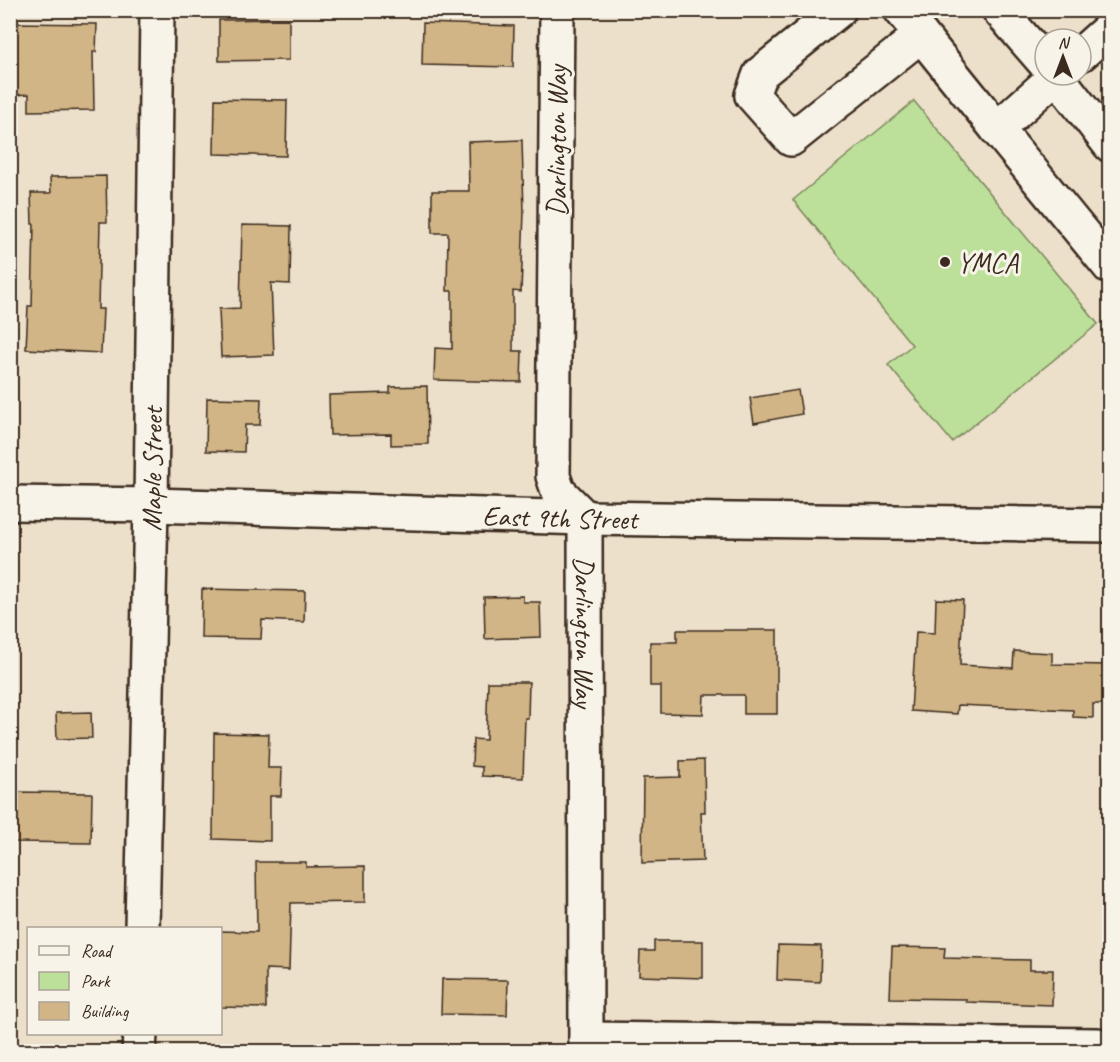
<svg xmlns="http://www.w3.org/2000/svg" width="1120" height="1062" font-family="Caveat,sans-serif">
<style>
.green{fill:#bce09a;stroke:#7c855c;stroke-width:1.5}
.building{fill:#d1b586;stroke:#3b2a1e;stroke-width:1.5}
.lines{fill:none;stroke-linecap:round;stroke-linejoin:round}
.minor-casing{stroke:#3b2a1e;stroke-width:38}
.major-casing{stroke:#3b2a1e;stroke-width:38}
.minor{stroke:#f7f3e8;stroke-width:33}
.major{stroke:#f7f3e8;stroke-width:33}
.poi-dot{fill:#3b2a1e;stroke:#f7f3e8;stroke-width:2}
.labels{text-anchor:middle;stroke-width:6;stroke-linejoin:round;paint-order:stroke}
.street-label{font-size:28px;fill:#3b2a1e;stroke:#f7f3e8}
.poi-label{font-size:28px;fill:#3b2a1e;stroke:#f7f3e8;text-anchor:start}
</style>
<rect width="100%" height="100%" fill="#ece0cb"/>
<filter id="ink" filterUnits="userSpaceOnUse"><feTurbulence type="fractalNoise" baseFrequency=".0167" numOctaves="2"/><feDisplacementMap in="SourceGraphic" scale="12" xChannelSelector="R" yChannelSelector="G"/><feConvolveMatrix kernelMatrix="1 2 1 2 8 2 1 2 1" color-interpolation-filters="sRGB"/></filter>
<g filter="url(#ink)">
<path class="green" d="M 914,101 L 1098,324 L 952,442 L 888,365 L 912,345 L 793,200 Z"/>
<g class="building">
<path d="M 289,19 L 289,60 L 219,61 L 219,20 Z"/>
<path d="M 11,23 L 97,24 L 96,52 L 93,52 L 94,110 L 29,111 L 29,94 L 16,95 L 15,50 L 11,50 Z"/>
<path d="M 423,23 L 514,26 L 513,67 L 422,65 Z"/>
<path d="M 215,99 L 287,100 L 286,156 L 214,154 Z"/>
<path d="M 522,140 L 524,212 L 521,292 L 513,291 L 513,351 L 522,351 L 521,382 L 434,380 L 435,348 L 452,349 L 452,291 L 447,291 L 448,233 L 432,233 L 432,191 L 469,191 L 468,142 Z"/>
<path d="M 106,176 L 107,222 L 100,222 L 98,309 L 103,309 L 101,353 L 26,349 L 28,306 L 32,306 L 34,224 L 32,224 L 31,193 L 51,193 L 50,177 Z"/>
<path d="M 242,225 L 291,226 L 290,284 L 271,283 L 274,355 L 221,357 L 219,309 L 240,308 Z"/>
<path d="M 427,386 L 428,444 L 391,445 L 391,434 L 330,435 L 329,395 L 390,393 L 390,387 Z"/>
<path d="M 798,390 L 802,414 L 754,423 L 750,398 Z"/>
<path d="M 207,398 L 261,399 L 260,425 L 245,425 L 244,452 L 206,451 Z"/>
<path d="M 202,589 L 305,591 L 304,622 L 262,620 L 261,639 L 201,638 Z"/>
<path d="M 523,596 L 523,602 L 540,602 L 541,637 L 485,639 L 484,597 Z"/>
<path d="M 936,599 L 963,600 L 960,665 L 1013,668 L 1014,651 L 1052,653 L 1052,664 L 1110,665 L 1110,704 L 1093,704 L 1093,718 L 1073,717 L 1073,710 L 958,705 L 957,714 L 911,711 L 916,632 L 935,633 Z"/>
<path d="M 677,630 L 777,630 L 777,714 L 744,714 L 744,695 L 704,695 L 703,714 L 661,713 L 661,686 L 650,686 L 650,642 L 677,642 Z"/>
<path d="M 488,682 L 529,682 L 528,718 L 525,718 L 523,778 L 482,776 L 482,767 L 472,766 L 473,739 L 486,740 Z"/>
<path d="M 91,712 L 92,738 L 57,739 L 56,713 Z"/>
<path d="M 214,733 L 269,734 L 268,768 L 282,768 L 281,796 L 270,796 L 270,841 L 213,839 Z"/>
<path d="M 704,760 L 705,812 L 701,812 L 703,861 L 642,863 L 643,778 L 680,777 L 680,761 Z"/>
<path d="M 15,792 L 92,793 L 91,843 L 14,842 Z"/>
<path d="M 256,862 L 306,862 L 306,867 L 365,866 L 365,902 L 291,903 L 289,970 L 266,969 L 266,1008 L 220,1007 L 220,931 L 257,932 Z"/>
<path d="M 654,941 L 703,941 L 703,978 L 639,976 L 640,951 L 654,951 Z"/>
<path d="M 778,945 L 821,946 L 820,982 L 777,980 Z"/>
<path d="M 892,947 L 945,948 L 944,958 L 1030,960 L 1030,970 L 1053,970 L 1052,1005 L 966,1002 L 966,999 L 890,998 Z"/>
<path d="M 442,979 L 508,980 L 507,1015 L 441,1014 Z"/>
</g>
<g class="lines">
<g class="minor-casing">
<g id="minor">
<path id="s1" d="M 557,10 L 553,476 L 558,491 L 585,518 L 586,1052"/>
<path d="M 839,10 L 760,74 L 752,95 L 791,139 L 921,35"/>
<path d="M 901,10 L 997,129 L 1057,75"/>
<path d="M 999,10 L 1045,63"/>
<path d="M 1081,54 L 1110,28"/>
<path d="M 1056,75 L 1110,145"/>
<path d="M 997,129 L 1110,267"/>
<path id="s2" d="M 10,503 L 151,505 L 585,518 L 1110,525"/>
<path d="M 586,1039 L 1098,1045"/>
</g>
</g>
<g class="major-casing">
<g id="major">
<path id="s3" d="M 142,928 L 151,505 L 157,10"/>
<path d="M 139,1052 L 140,1034"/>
</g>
</g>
<use href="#minor" class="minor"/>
<use href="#major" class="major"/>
</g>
</g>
<circle class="poi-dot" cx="945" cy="262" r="6"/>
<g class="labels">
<g class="street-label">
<text transform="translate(556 141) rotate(-90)" y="10">Darlington Way</text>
<text dy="10" stroke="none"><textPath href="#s3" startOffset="459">Maple Street</textPath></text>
<text dy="10" stroke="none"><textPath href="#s2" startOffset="550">East 9th Street</textPath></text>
<text dy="10" stroke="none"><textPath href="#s1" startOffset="634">Darlington Way</textPath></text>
</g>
<g class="poi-label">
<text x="957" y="272">YMCA</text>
</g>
</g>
<rect width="1120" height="1062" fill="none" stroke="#f7f3e8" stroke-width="36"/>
<rect x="18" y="18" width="1084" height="1026" fill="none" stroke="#3b2a1e" stroke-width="2" filter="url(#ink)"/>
<rect x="27" y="927" width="195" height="108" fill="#f7f3e8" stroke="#aca397" stroke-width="1.5"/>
<rect x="39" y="946" width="30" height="9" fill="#f7f3e8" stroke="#aca397" stroke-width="1.5"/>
<text x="81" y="957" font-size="18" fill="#3b2a1e">Road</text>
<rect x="39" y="972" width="30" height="18" fill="#bce09a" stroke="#aca397" stroke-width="1.5"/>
<text x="81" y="987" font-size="18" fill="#3b2a1e">Park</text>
<rect x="39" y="1002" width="30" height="18" fill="#d1b586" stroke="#aca397" stroke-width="1.5"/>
<text x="81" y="1017" font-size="18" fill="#3b2a1e">Building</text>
<g transform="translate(1063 57)"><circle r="28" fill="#f7f3e8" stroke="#aca397" stroke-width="1.5"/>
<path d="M0-4.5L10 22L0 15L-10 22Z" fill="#3b2a1e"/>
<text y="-9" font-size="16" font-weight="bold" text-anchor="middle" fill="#3b2a1e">N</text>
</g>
</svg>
